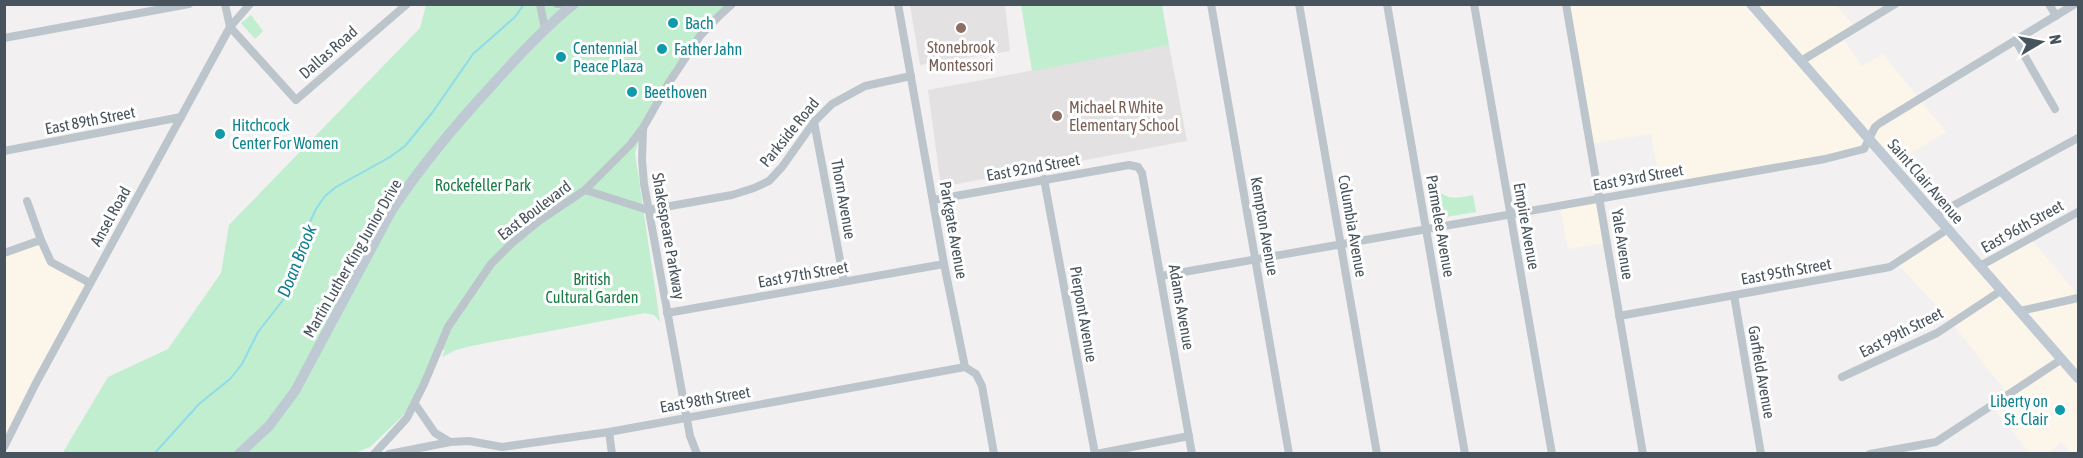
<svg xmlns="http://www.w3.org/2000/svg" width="2083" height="458" font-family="'Asap Condensed',sans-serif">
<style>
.commercial{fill:#fcf6ea}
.education{fill:#e3e1e2}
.green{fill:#c0eecf}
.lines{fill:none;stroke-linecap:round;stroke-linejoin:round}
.stream{stroke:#8edcea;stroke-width:2}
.street{stroke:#bcc5cc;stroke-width:8}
.secondary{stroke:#bec9d3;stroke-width:10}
.culture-dot{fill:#0f9aa8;stroke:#fff;stroke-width:2}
.education-dot{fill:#8d6e63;stroke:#fff;stroke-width:2}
.labels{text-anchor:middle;stroke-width:6;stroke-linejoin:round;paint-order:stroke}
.culture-label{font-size:16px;fill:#0d838f;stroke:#fff;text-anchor:start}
.education-label{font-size:16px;fill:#785e54;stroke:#fff}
.street-label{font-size:16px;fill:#48545d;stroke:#fff}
.park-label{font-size:16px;fill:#1a7d46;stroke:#fff}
.water-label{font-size:18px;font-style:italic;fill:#107d91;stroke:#fff}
</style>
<rect width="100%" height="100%" fill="#f2f0f0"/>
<g class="commercial">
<path d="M 1584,4 L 1836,5 L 1856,28 L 1842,37 L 1862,66 L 1883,54 L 1946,132 L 1891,165 L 1869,139 L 1864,149 L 1661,188 L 1651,134 L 1590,144 L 1566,8 Z"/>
<path d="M 1600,199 L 1607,243 L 1568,249 L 1560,206 Z"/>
<path d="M 1948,229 L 1980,266 L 2030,238 L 2078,295 L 2078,453 L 2071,453 L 2061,442 L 2048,453 L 2030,453 L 1991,405 L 2008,394 L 1952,323 L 1897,263 Z"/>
<path d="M 41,240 L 51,262 L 90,283 L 5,447 L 5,253 Z"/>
</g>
<g class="education">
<path d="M 910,5 L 1005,5 L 1010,51 L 920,65 Z"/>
<path d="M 1169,45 L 1187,141 L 941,187 L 928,90 Z"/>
</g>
<g class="green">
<path d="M 426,5 L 735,5 L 695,44 L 643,128 L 635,153 L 660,322 L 654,315 L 645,313 L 471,346 L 456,350 L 442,357 L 445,350 L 438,351 L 415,404 L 370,447 L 355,453 L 62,454 L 108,377 L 168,349 L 221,273 L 229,225 L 420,28 Z"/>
<path d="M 1021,5 L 1162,5 L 1169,45 L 1032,71 Z"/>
<path d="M 251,15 L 263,31 L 255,39 L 241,23 Z"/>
<path d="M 1437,189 C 1448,201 1458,198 1473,195 L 1476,212 L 1434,219 L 1429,190 Z"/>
</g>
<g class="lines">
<path class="stream" d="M 154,454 L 199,404 L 230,379 L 242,364 L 258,332 L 283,300 L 297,250 L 316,209 L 325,196 L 336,187 L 390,157 L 405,146 L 432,113 L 473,54 L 515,17 L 524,4"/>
<g class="street">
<path d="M 225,4 L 230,27 L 296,100 L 407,4"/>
<path d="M 540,4 L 545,29"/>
<path d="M 557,4 L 568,4"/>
<path d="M 898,4 L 944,264 L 965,367 L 976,374 L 982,386 L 994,454"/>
<path d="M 1211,4 L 1289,454"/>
<path d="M 1299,4 L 1377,454"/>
<path d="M 1387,4 L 1465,454"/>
<path d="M 1474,4 L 1552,454"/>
<path d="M 1566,4 L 1643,454"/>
<path d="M 2049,4 L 2056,16"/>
<path d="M 4,38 L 189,4"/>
<path d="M 2016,41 L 2055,109"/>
<path d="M 1801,61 L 1895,4"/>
<path d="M 814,122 L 844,281"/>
<path d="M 643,129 L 642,160 L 644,184 L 690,436 L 697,454"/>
<path d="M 4,151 L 181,117"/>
<path d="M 1044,179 L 1095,454"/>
<path d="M 585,190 L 648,210 L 732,195 L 754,188 L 769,181 L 782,167 L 814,122 L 832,104 L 865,86 L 911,76"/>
<path d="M 933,200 L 1129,165 L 1138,167 L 1142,173 L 1192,454"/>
<path d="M 27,201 L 41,240 L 51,262 L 90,283"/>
<path d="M 1936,215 L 2078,138"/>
<path d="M 4,253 L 41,240"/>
<path d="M 1980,266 L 2078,212"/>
<path d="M 1161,276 L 1825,159 L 1864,149 L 1875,127 L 1880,123 L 2075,4"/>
<path d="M 1734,295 L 1761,454"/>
<path d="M 2020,311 L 2078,298"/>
<path d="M 667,313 L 944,264"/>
<path d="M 1619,316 L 1890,267 L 1948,229"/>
<path d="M 1842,377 L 1937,333 L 2002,290"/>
<path d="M 415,404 L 435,433 L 450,442"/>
<path d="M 609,432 L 612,454"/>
<path d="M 4,447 L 36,383 L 230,27 L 250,4"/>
<path d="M 374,454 L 407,418 L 424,384 L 448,327 L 491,264 L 511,244 L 539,221 L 585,190 L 630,145 L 643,128 L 668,84 L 700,36 L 720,15 L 732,4"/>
<path d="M 389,454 L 450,442 L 469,441 L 502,447 L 609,432 L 965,367"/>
<path d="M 1096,454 L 1189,436"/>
<path d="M 1870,454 L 1936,442 L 2062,359"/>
</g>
<g class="secondary">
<path d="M 1751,4 L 2078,378"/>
<path d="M 239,454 L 269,426 L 295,391 L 392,210 C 422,164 458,122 495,82 C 520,54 545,27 574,4"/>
</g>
</g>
<g class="culture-dot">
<circle cx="673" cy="23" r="6"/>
<circle cx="662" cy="49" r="6"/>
<circle cx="561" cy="57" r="6"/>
<circle cx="632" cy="92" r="6"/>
<circle cx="220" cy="134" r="6"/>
<circle cx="2060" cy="410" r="6"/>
</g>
<g class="education-dot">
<circle cx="961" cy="28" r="6"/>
<circle cx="1057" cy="116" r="6"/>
</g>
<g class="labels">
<g class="culture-label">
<text x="685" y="29">Bach</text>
<text x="573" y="54">Centennial<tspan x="573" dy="18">Peace Plaza</tspan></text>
<text x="674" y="55">Father Jahn</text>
<text x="644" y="98">Beethoven</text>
<text x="232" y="131">Hitchcock<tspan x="232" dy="18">Center For Women</tspan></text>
<text x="2048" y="407" text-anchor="end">Liberty on<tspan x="2048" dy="18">St. Clair</tspan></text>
</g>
<g class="education-label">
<text x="961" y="53">Stonebrook<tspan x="961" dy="18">Montessori</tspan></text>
<text x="1069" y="113" text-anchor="start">Michael R White<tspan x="1069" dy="18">Elementary School</tspan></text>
</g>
<g class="street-label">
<text transform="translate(328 52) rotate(-41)" y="6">Dallas Road</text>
<text transform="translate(90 120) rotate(-11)" y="6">East 89th Street</text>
<text transform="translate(789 132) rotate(-51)" y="6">Parkside Road</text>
<text transform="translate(1033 167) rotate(-10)" y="6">East 92nd Street</text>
<text transform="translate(1638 177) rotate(-10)" y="6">East 93rd Street</text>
<text transform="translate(1926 181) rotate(49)" y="6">Saint Clair Avenue</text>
<text transform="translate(844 199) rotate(80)" y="6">Thorn Avenue</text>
<text transform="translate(534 210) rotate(-37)" y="6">East Boulevard</text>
<text transform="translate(110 216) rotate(-61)" y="6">Ansel Road</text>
<text transform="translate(1265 226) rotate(80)" y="6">Kempton Avenue</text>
<text transform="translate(1353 226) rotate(80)" y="6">Columbia Avenue</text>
<text transform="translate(1441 226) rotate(80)" y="6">Parmelee Avenue</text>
<text transform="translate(1527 226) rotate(80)" y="6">Empire Avenue</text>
<text transform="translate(2022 226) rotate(-29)" y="6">East 96th Street</text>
<text transform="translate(954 230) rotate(80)" y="6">Parkgate Avenue</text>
<text transform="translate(669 236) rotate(80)" y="6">Shakespeare Parkway</text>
<text transform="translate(1623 244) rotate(81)" y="6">Yale Avenue</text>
<text transform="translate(352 258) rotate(-60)" y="6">Martin Luther King Junior Drive</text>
<text transform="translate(1786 271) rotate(-10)" y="6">East 95th Street</text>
<text transform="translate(803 274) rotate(-10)" y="6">East 97th Street</text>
<text transform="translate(1182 307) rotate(80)" y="6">Adams Avenue</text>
<text transform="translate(1084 314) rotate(80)" y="6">Pierpont Avenue</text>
<text transform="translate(1901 332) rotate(-27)" y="6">East 99th Street</text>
<text transform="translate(1762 372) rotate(80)" y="6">Garfield Avenue</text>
<text transform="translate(705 399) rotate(-10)" y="6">East 98th Street</text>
</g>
<g class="park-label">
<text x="483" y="191">Rockefeller Park</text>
<text x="592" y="285">British<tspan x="592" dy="18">Cultural Garden</tspan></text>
</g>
<g class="water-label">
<text transform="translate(297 261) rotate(-68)" y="6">Doan Brook</text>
</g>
</g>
<rect width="2083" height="458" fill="none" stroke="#48545d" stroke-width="12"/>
<g transform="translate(2041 42) rotate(80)" stroke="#ffffff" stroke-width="4.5" paint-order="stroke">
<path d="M0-4.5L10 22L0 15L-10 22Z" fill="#48545d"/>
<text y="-9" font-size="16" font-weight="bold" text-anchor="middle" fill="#48545d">N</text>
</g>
</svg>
